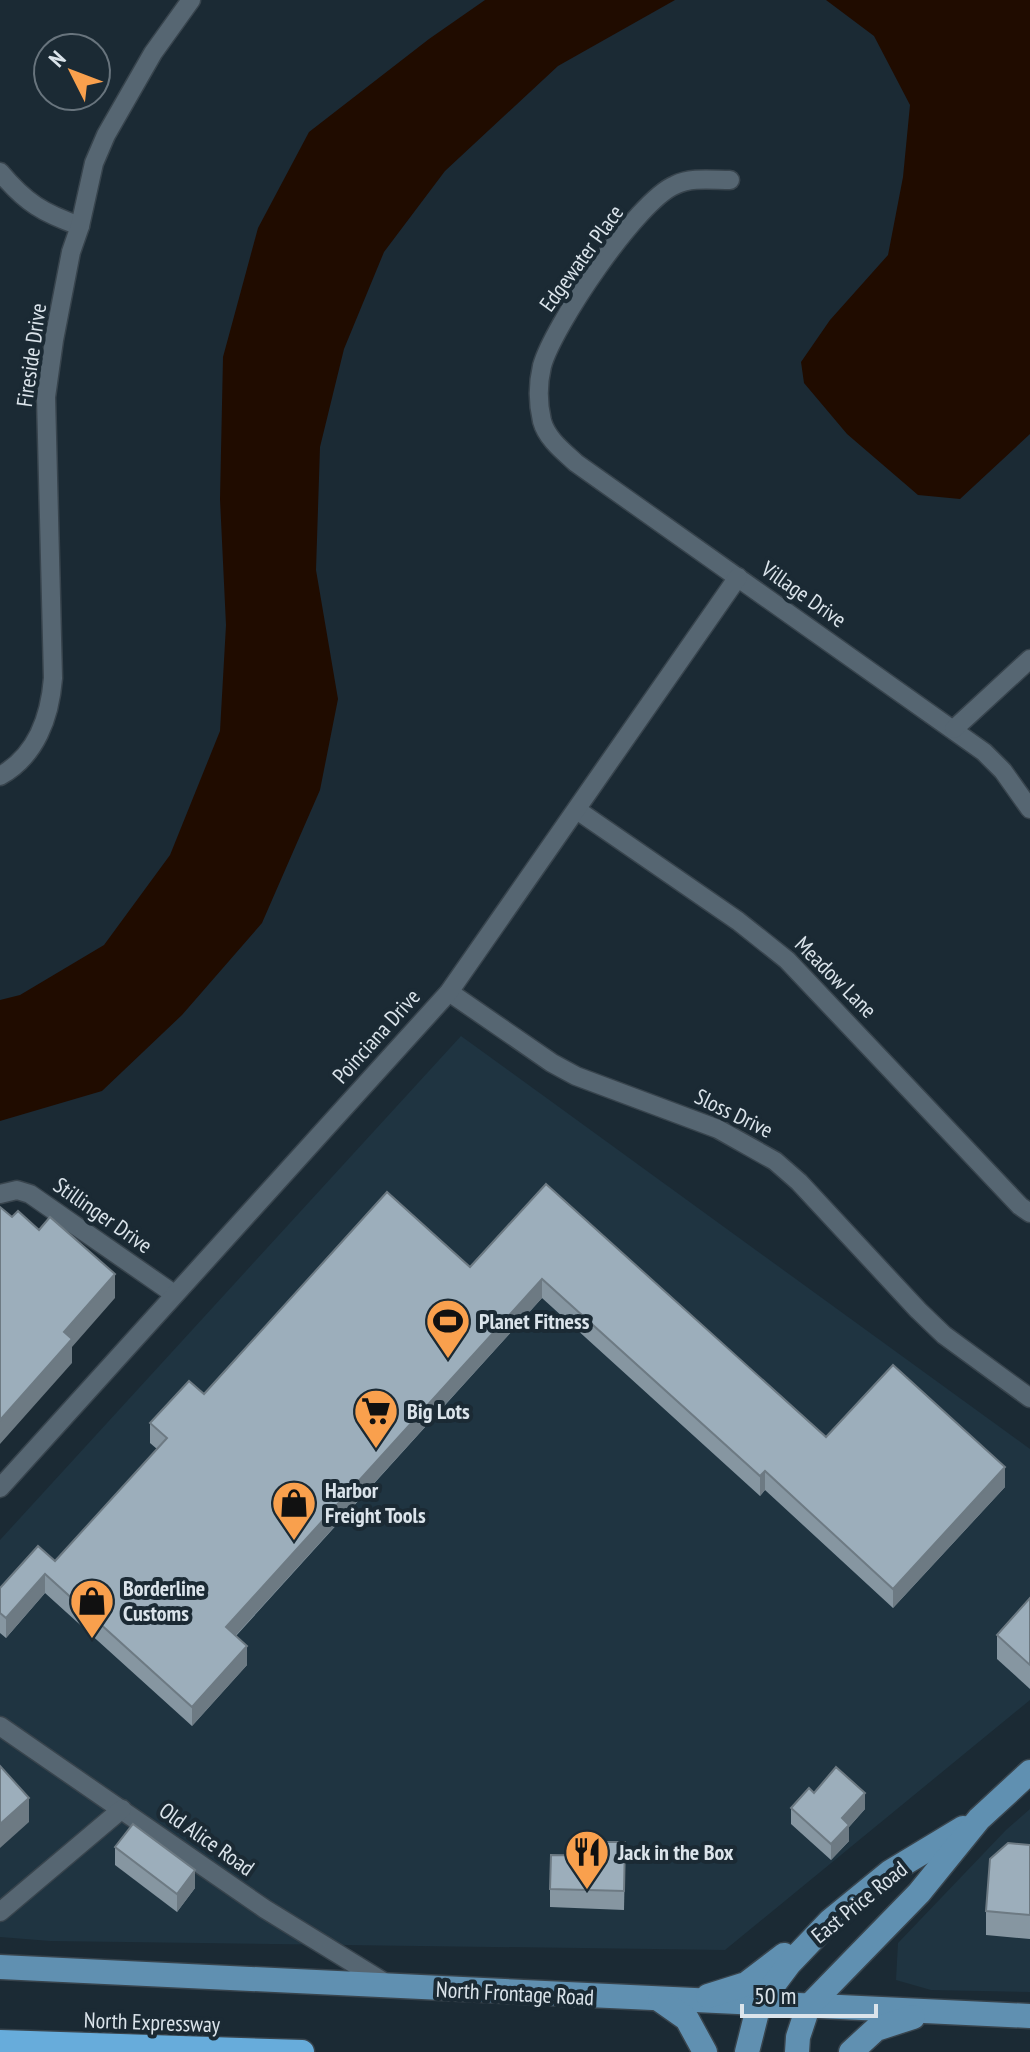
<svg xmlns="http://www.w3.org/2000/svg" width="1030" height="2052" font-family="'PT Sans Narrow',sans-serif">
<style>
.built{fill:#1f3441}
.water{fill:#200c00}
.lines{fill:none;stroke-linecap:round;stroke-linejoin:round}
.minor-casing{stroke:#38444d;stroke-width:21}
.major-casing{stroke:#38444d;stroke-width:27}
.highway-casing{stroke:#38444d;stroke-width:27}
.minor{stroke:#566672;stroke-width:18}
.major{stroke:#6090b1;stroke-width:24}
.highway{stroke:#67acdb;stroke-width:24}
.wall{fill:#8696a1}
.shaded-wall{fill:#6d7a83}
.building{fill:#9caebb;stroke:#6d7a83;stroke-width:2}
.labels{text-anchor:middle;stroke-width:8;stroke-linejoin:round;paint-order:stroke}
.street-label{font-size:22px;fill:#dbe4eb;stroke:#1b2a34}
.poi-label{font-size:22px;font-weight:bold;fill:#dbe4eb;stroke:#1b2a34;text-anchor:start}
</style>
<rect width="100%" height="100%" fill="#1b2a34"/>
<g class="built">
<path d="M 461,1036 L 1030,1449 L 1030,1700 L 725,1950 L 50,1941 L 0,1937 L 0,1540 Z"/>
<path d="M 1030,1809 L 1030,1992 L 931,1990 L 896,1980 L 898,1943 L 1006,1830 Z"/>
</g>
<g class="water">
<path d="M 485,0 L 675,0 L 558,66 L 445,171 L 384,252 L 344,349 L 320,447 L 316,570 L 338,699 L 320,790 L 262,923 L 182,1015 L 102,1091 L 0,1121 L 0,1000 L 20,995 L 104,945 L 170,855 L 220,731 L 226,625 L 220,499 L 223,357 L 258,228 L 309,132 L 429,39 Z"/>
<path d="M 826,0 L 1030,0 L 1030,434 L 960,499 L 918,495 L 847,434 L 804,383 L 801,362 L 830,320 L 888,255 L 903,177 L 910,105 L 874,36 Z"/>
</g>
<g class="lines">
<g class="minor-casing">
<g id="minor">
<path d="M 0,172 C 26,203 43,213 80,226"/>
<path d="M 730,180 C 712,180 691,177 675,185 C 637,201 553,326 542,366 C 538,383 538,404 542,421 C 547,439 563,451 576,463 L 984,752 L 1003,771 L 1030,809"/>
<path d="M 954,729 L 1030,659"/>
<path d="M 0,776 C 36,756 50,717 53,678 L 46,397 L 54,340 L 71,252 L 80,226 L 94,163 L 106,135 L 153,53 L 191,0"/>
<path d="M 577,810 L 738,921 L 787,960 L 1020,1206 L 1030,1213"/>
<path d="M 449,992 L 552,1063 L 576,1076 L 718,1129 L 775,1161 L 799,1182 L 918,1310 L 944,1335 L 1030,1398"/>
<path d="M 0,1194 L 17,1190 L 30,1194 L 174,1294"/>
<path d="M 0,1488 L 449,992 L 738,577"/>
<path d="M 0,1726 L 265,1909 L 387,1984"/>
<path d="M 0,1912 L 122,1809"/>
</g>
</g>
<g class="major-casing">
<g id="major">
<path d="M 0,1967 L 1030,2016"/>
<path d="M 708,1996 L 746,1984 L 784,1955"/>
<path d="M 660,2000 L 687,2019 L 705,2052"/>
<path d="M 747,2052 L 759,2004 L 789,1964 L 830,1921 L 890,1872 L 963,1828"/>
<path d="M 797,2052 L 798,2037 L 808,2007 L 919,1893 L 979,1819 L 1030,1772"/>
<path d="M 851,2052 L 876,2029 L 913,2017"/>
</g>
</g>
<g class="highway-casing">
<path id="highway" d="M 0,2042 L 302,2052"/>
</g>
<use href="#minor" class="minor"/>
<use href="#major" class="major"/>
<use href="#highway" class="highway"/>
</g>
<g class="wall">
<path d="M 546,1184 L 826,1437 L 1005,1487 L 893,1608 L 765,1490 L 760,1496 L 542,1298 L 236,1636 L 247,1665 L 192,1726 L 45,1593 L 6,1638 L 0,1633 L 0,1588 L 55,1561 L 157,1449 L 150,1443 L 150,1423 L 204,1394 L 470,1267 Z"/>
<path d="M 1030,1598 L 1030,1689 L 997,1659 L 997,1635 Z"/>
<path d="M 814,1793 L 865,1809 L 849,1827 L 849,1841 L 831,1860 L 791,1824 L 791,1808 Z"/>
<path d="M 1030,1845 L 1030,1939 L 986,1935 L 986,1911 Z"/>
<path d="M 115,1847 L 195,1888 L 177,1912 L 115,1865 Z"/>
<path d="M 625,1861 L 624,1910 L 550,1907 L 550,1889 Z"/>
</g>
<g class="shaded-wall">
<path d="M 115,1274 L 115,1298 L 72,1347 L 72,1363 L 0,1444 L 0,1420 L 64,1332 Z"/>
<path d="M 542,1279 L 542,1298 L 226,1646 L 226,1627 Z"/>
<path d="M 1005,1467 L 1005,1487 L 893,1608 L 893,1589 Z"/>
<path d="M 765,1471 L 765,1490 L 760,1496 L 760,1476 Z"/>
<path d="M 45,1574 L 45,1593 L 6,1638 L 6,1618 Z"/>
<path d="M 247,1646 L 247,1665 L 192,1726 L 192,1707 Z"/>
<path d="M 865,1793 L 865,1809 L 849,1827 L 849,1841 L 831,1860 L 831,1844 L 842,1818 Z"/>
<path d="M 29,1798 L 29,1822 L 0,1848 L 0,1824 Z"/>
<path d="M 195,1870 L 195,1888 L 177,1912 L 177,1894 Z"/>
</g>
<g class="building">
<path d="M 546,1184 L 826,1437 L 893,1365 L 1005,1467 L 893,1589 L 765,1471 L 760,1476 L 542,1279 L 226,1627 L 247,1646 L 192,1707 L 45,1574 L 6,1618 L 0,1613 L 0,1588 L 38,1546 L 55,1561 L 167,1438 L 150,1423 L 189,1381 L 204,1394 L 387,1192 L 470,1267 Z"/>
<path d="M 0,1207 L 12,1217 L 18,1211 L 39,1230 L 50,1217 L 115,1274 L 64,1332 L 72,1339 L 0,1420 Z"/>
<path d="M 1030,1598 L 1030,1665 L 997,1635 Z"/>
<path d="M 0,1766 L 29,1798 L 0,1824 Z"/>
<path d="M 836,1767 L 865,1793 L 842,1818 L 849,1825 L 831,1844 L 791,1808 L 809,1788 L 814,1793 Z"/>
<path d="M 133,1824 L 195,1870 L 177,1894 L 115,1847 Z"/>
<path d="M 603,1842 L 625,1842 L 624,1891 L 550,1889 L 551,1855 L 603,1856 Z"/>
<path d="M 1008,1843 L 1030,1845 L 1030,1915 L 986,1911 L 990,1859 Z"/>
</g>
<defs>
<g id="stadium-pin" transform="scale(2.3)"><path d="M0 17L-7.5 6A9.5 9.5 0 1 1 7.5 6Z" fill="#f9a04d" stroke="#1b2a34"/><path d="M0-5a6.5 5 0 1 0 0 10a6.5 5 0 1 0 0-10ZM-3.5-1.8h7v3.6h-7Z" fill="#111"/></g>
<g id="supermarket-pin" transform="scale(2.3)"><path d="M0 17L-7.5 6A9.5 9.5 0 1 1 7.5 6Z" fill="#f9a04d" stroke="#1b2a34"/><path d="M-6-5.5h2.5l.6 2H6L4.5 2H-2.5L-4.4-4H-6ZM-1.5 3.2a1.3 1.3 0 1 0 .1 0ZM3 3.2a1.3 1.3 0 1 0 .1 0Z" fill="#111"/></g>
<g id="shop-pin" transform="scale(2.3)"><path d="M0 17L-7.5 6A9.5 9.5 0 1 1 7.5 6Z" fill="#f9a04d" stroke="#1b2a34"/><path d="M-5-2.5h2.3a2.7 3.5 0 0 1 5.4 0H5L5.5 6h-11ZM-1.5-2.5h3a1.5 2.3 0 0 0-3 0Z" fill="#111"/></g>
<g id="restaurant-pin" transform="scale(2.3)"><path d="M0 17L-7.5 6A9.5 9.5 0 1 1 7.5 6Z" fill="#f9a04d" stroke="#1b2a34"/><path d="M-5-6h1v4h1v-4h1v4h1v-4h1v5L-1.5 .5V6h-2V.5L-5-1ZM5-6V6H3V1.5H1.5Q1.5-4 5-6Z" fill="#111"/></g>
</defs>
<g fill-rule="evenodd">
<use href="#stadium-pin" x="448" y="1321"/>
<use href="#supermarket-pin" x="376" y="1411"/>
<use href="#shop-pin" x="294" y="1503"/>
<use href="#shop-pin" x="92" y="1601"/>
<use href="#restaurant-pin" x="587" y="1852"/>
</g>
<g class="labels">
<g class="street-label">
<text transform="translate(581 258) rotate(-54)" y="8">Edgewater Place</text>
<text transform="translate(31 355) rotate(-82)" y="8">Fireside Drive</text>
<text transform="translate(804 594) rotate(35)" y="8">Village Drive</text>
<text transform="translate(836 977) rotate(45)" y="8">Meadow Lane</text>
<text transform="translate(376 1036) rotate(-48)" y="8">Poinciana Drive</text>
<text transform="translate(734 1113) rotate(26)" y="8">Sloss Drive</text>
<text transform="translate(103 1215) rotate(35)" y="8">Stillinger Drive</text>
<text transform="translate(207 1839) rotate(35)" y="8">Old Alice Road</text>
<text transform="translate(859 1902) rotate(-39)" y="8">East Price Road</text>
<text transform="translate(515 1993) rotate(3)" y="8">North Frontage Road</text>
<text transform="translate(152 2022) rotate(2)" y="8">North Expressway</text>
</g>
<g class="poi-label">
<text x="479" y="1329">Planet Fitness</text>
<text x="407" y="1419">Big Lots</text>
<text x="325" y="1498">Harbor<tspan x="325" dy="25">Freight Tools</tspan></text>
<text x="123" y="1596">Borderline<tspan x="123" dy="25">Customs</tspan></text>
<text x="618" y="1860">Jack in the Box</text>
</g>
</g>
<g transform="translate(72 72) rotate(312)"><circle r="38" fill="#1b2a34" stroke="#68747d" stroke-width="2"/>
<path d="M0-6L14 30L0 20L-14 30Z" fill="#f9a04d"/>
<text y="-12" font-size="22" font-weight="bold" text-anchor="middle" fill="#dbe4eb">N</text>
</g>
<path d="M742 2004v12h134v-12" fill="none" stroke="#dbe4eb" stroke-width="4"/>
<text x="754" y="2004" font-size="24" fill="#dbe4eb" stroke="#1b2a34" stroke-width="6" paint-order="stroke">50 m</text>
</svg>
